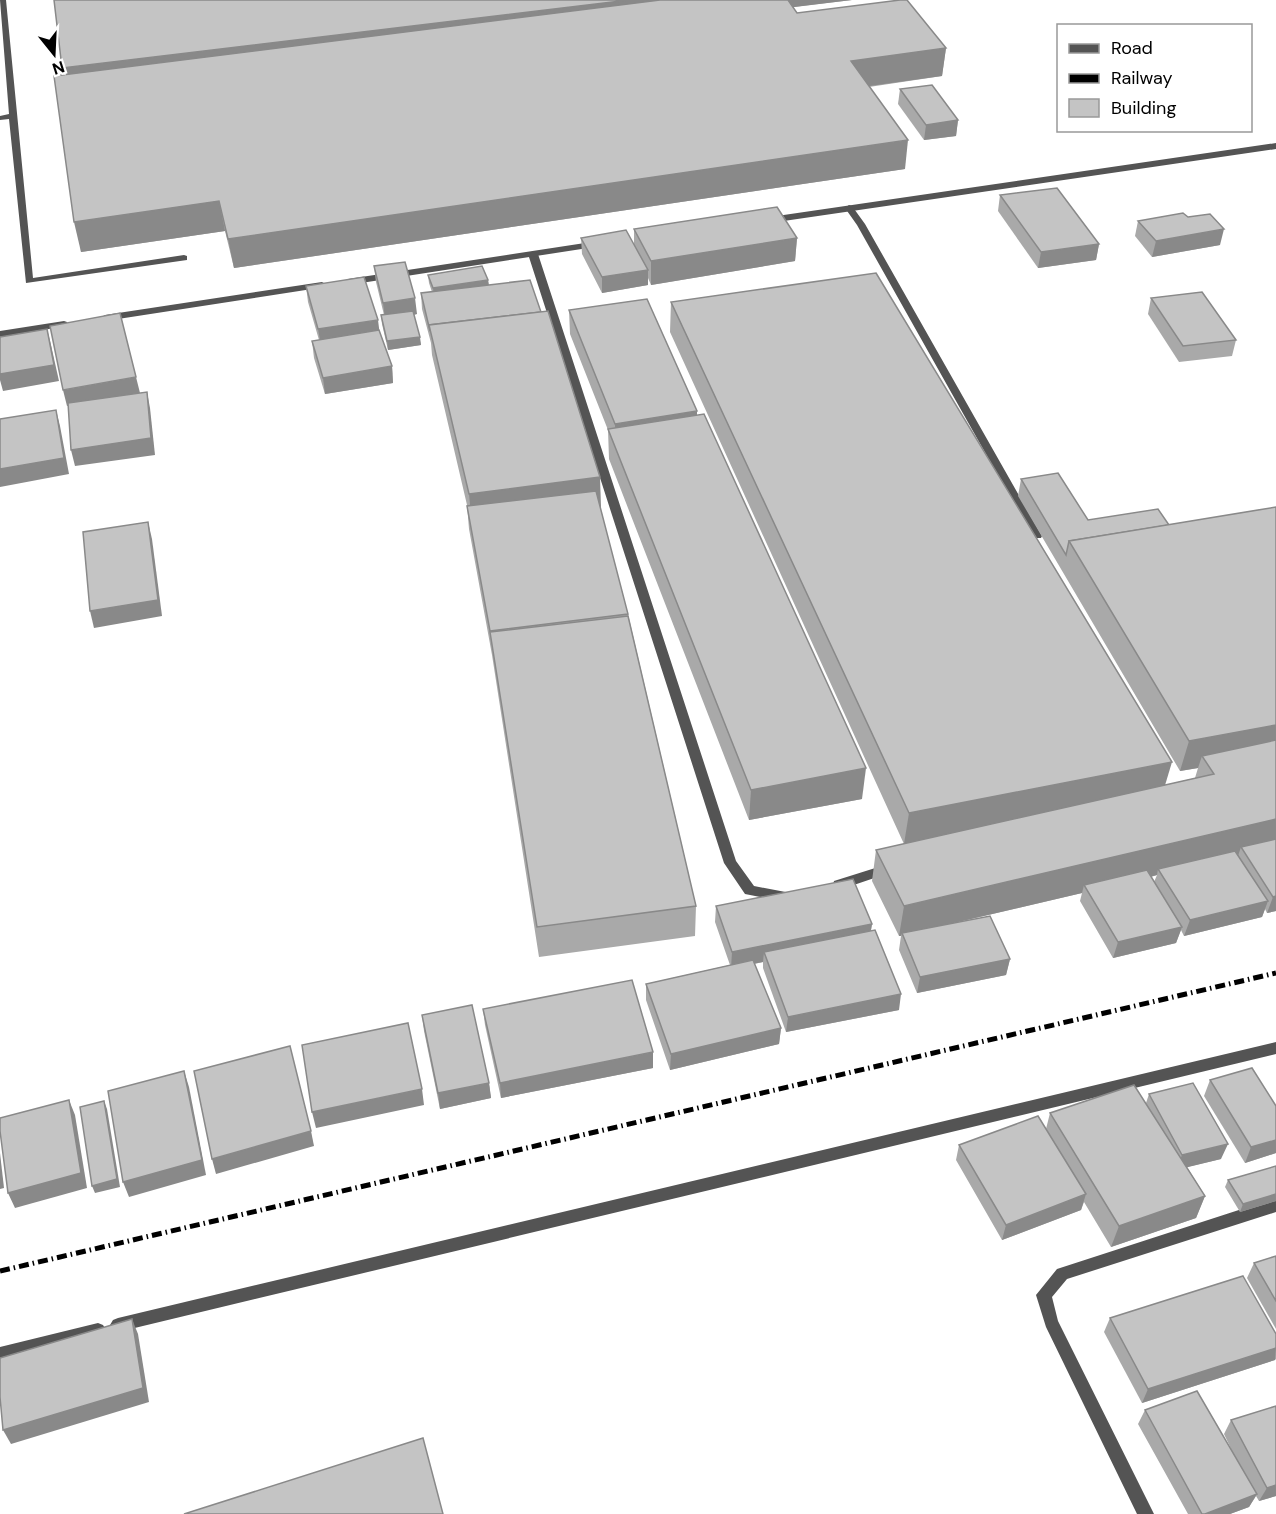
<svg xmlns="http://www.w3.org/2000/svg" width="1276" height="1514" font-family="'DM Sans',sans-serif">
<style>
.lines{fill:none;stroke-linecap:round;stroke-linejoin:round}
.service{fill:#545454;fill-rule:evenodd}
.minor{fill:#545454;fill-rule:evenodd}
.rail{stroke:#000;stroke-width:5;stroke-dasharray:10 4 1.5 4;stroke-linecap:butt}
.wall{fill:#a9a9a9;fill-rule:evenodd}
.shaded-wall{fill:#898989}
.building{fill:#c4c4c4;stroke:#898989;stroke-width:1.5}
</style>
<rect width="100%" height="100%" fill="#fff"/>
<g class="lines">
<g class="service">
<path d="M 0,0 L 6,0 L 33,278 L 184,255 L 187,256 L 187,260 L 26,283 L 9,119 L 0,120 L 0,116 L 9,114 Z"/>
<path d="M 849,205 L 852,206 L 865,224 L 1042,536 L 1041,538 L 1033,538 L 1032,536 L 857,225 L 845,208 Z"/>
<path d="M 533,251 L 538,254 L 736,861 L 754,886 L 796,894 L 797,898 L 796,902 L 791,903 L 745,894 L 724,863 L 528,254 Z"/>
<path d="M 888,864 L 892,866 L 894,869 L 892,872 L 839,890 L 834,889 L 833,885 L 834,881 Z"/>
</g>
<g class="minor">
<path d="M 1276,143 L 1276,149 L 770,223 L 766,220 L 770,217 Z"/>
<path d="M 598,241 L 601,242 L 601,246 L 348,285 L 343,282 L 348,279 Z"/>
<path d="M 322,282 L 327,285 L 325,287 L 105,321 L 100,318 L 105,315 Z"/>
<path d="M 64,321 L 67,322 L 67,326 L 0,337 L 0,331 Z"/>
<path d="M 1276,1042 L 1276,1054 L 118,1332 L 113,1330 L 110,1325 L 113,1320 L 118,1318 Z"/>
<path d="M 1276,1198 L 1276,1212 L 1067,1279 L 1052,1297 L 1058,1321 L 1154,1514 L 1137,1514 L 1046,1327 L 1036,1295 L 1057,1269 Z"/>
<path d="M 98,1323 L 103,1325 L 106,1330 L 103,1335 L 0,1361 L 0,1347 Z"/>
</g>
<path class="rail" d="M 0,1271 L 1276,973"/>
</g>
<g class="wall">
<path d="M 54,0 L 852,0 L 793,7 L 797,13 L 946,48 L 942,76 L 869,87 L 905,169 L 234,268 L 225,231 L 81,252 L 63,75 Z"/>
<path d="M 900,89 L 958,120 L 956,136 L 924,140 L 898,104 Z"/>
<path d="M 1000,195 L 1099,244 L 1096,260 L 1038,268 L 998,211 Z"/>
<path d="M 1188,217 L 1220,245 L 1152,257 L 1135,236 L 1138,221 Z"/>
<path d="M 634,229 L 797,238 L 795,261 L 651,285 L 648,278 L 648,285 L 602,293 L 582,254 L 581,238 L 634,245 Z"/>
<path d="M 374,266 L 417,314 L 414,315 L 421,345 L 388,350 L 382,324 L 381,315 L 384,315 L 376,282 Z"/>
<path d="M 428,275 L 488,280 L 489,285 L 600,477 L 600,507 L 628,614 L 696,906 L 695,936 L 539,957 L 492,655 L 469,529 L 467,505 L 432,355 L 431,343 L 422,309 L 421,293 L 432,292 L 429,283 Z"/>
<path d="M 306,286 L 379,330 L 392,366 L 393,383 L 325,394 L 314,358 L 312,341 L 319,340 L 308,302 Z"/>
<path d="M 1151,298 L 1236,340 L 1232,356 L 1179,362 L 1148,314 Z"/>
<path d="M 671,302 L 1165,785 L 1195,778 L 1198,768 L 1180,771 L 1018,496 L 1021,479 L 1088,520 L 1169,525 L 1276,507 L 1276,911 L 1267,913 L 1265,909 L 1262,917 L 1184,936 L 1181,930 L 1176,943 L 1113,958 L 1080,901 L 1082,893 L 954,923 L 1010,959 L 1006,975 L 917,993 L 899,950 L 901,936 L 899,936 L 872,881 L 876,850 L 904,844 L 670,332 ZM 1157,875 L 1154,882 L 1151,877 Z"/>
<path d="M 569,310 L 697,415 L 862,799 L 749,820 L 609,459 L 608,430 L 570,334 Z"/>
<path d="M 716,906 L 872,924 L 871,931 L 899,1010 L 786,1032 L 763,968 L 763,962 L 754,964 L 781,1028 L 779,1044 L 670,1070 L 646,1000 L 646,984 L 730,965 L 715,922 Z"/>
<path d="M 483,1009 L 653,1068 L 501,1098 L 485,1025 Z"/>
<path d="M 422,1015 L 489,1083 L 491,1098 L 440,1109 L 424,1031 Z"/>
<path d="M 1210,1080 L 1276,1106 L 1276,1153 L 1245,1163 L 1204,1096 Z"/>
<path d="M 1149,1094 L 1221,1159 L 1187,1167 L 1205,1196 L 1196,1218 L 1111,1247 L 1084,1202 L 1081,1210 L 1002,1240 L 956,1160 L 959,1145 L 1046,1129 L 1050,1113 L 1146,1103 Z"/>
<path d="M 1276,1166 L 1276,1201 L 1240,1212 L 1225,1187 L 1228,1180 Z"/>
<path d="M 1276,1256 L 1276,1329 L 1247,1278 L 1254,1263 Z"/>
<path d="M 1110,1318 L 1276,1334 L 1276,1359 L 1275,1360 L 1142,1403 L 1104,1332 Z"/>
<path d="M 1276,1406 L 1276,1496 L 1259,1501 L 1256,1496 L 1249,1507 L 1230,1514 L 1188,1514 L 1138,1424 L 1145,1410 L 1234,1455 L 1224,1434 L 1231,1420 Z"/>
</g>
<g class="shaded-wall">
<path d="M 629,0 L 852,0 L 68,96 L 62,68 Z"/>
<path d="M 946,48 L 942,76 L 848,89 L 851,61 Z"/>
<path d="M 958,120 L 956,136 L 924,140 L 926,125 Z"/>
<path d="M 908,140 L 905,169 L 234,268 L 228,239 Z"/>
<path d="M 219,201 L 225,231 L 81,252 L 74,222 Z"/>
<path d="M 1224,229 L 1220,245 L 1152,257 L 1156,241 Z"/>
<path d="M 797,238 L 795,261 L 651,285 L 651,261 Z"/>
<path d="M 1099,244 L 1096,260 L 1038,268 L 1041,252 Z"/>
<path d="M 648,270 L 648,285 L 602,293 L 602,277 Z"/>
<path d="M 488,280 L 489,288 L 434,296 L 433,288 Z"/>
<path d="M 415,298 L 417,314 L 385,319 L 383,303 Z"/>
<path d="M 378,320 L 380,336 L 321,346 L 318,329 Z"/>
<path d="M 47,329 L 51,345 L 59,381 L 3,391 L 0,380 L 0,374 Z"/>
<path d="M 420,337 L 421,345 L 388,350 L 387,341 Z"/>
<path d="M 392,366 L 393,383 L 325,394 L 323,378 Z"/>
<path d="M 136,377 L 140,393 L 67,406 L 63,390 Z"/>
<path d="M 147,392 L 150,408 L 155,455 L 75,466 L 71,450 Z"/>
<path d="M 56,410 L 60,426 L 69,474 L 0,487 L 0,469 Z"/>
<path d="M 697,411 L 697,435 L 615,447 L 615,424 Z"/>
<path d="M 600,477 L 601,507 L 472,525 L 469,494 Z"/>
<path d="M 148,522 L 152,539 L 162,616 L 94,628 L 90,611 Z"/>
<path d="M 1276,725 L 1276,754 L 1202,756 L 1198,768 L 1180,771 L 1189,741 Z"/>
<path d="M 1172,762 L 1163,792 L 904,844 L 909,813 Z"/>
<path d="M 866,768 L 862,799 L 749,820 L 751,790 Z"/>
<path d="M 1276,819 L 1276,847 L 1241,847 L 1238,856 L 1158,869 L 1157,875 L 1088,892 L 1084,885 L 1082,893 L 902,935 L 902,933 L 901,936 L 899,936 L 904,906 Z"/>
<path d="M 1276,896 L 1276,911 L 1267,913 L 1273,897 Z"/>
<path d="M 1268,901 L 1262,917 L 1184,936 L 1190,920 Z"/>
<path d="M 872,924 L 869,940 L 764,952 L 763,962 L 731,968 L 732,952 Z"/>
<path d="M 1182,927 L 1176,943 L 1113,958 L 1118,942 Z"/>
<path d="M 1010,959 L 1006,975 L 917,993 L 920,977 Z"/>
<path d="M 901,994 L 899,1010 L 786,1032 L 788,1017 Z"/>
<path d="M 781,1028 L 779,1044 L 670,1070 L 671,1054 Z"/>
<path d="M 653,1052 L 653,1068 L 501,1098 L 500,1083 Z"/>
<path d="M 184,1071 L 189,1087 L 206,1175 L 129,1197 L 123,1182 Z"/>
<path d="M 489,1083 L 491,1098 L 440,1109 L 438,1093 Z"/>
<path d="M 422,1089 L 424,1105 L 316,1128 L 312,1112 Z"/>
<path d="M 69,1100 L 75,1115 L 87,1188 L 15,1208 L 8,1193 Z"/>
<path d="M 104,1101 L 107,1109 L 120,1187 L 95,1193 L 92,1186 Z"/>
<path d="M 311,1131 L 314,1146 L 216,1174 L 212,1159 Z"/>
<path d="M 1276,1140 L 1276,1153 L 1245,1163 L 1251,1147 Z"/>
<path d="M 1228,1144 L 1221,1159 L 1176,1170 L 1182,1155 Z"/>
<path d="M 0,1153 L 4,1188 L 0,1189 Z"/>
<path d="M 1086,1194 L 1081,1210 L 1002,1240 L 1006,1225 Z"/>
<path d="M 1276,1194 L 1276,1201 L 1240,1212 L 1243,1204 Z"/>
<path d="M 1205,1196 L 1196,1218 L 1111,1247 L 1119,1226 Z"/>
<path d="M 132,1319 L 138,1334 L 149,1402 L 11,1444 L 3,1430 Z"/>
<path d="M 1276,1348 L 1275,1360 L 1142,1403 L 1148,1389 Z"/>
<path d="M 1276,1485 L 1276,1496 L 1259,1501 L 1267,1488 Z"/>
<path d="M 1257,1494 L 1249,1507 L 1230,1514 L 1205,1514 Z"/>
</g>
<g class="building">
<path d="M 54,0 L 629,0 L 62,68 Z"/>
<path d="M 660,0 L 788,0 L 797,13 L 900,0 L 907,0 L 946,48 L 851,61 L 908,140 L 228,239 L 219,201 L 74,222 L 54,76 Z"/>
<path d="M 932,85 L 958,120 L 926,125 L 900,89 Z"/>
<path d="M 1057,188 L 1099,244 L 1041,252 L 1000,195 Z"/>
<path d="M 777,207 L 797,238 L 651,261 L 634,229 Z"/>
<path d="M 1183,213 L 1188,217 L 1210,214 L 1224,229 L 1156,241 L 1138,221 Z"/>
<path d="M 626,230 L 648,270 L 602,277 L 581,238 Z"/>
<path d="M 405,262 L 415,298 L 383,303 L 374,266 Z"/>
<path d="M 482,266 L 488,280 L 433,288 L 428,275 Z"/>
<path d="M 876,273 L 1172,762 L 909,813 L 671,302 Z"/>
<path d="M 364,277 L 378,320 L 318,329 L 306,286 Z"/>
<path d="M 530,280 L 541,312 L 429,325 L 430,331 L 421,293 Z"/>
<path d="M 1202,292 L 1236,340 L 1183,346 L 1151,298 Z"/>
<path d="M 647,299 L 697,411 L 615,424 L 569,310 Z"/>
<path d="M 413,311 L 420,337 L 387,341 L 381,315 Z"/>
<path d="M 548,311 L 600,477 L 469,494 L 429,325 Z"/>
<path d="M 120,313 L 136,377 L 63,390 L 50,326 Z"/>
<path d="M 47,329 L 54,365 L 0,374 L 0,337 Z"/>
<path d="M 379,330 L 392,366 L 323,378 L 312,341 Z"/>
<path d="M 147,392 L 151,438 L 71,450 L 68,403 Z"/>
<path d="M 56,410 L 64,458 L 0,469 L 0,419 Z"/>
<path d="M 704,414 L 866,768 L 751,790 L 608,429 Z"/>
<path d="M 1058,473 L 1088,520 L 1158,509 L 1169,525 L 1069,541 L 1066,555 L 1021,479 Z"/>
<path d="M 596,491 L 628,614 L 490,631 L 467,506 Z"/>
<path d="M 1276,507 L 1276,725 L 1189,741 L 1069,541 Z"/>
<path d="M 148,522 L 158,600 L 90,611 L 83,532 Z"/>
<path d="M 628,616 L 696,906 L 537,927 L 490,632 Z"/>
<path d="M 1276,740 L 1276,819 L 904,906 L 876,850 L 1214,774 L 1202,756 Z"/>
<path d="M 1276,839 L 1276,896 L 1273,897 L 1241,847 Z"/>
<path d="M 1235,851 L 1268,901 L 1190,920 L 1158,869 Z"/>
<path d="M 1147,870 L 1182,927 L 1118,942 L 1084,885 Z"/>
<path d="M 853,879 L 872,924 L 732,952 L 716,906 Z"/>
<path d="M 990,916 L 1010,959 L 920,977 L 902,933 Z"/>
<path d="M 875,930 L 901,994 L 788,1017 L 764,952 Z"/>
<path d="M 753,960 L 781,1028 L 671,1054 L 646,984 Z"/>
<path d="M 632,980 L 653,1052 L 500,1083 L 483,1009 Z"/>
<path d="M 472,1005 L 489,1083 L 438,1093 L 422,1015 Z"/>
<path d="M 408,1023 L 422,1089 L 312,1112 L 302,1045 Z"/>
<path d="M 290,1046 L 311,1131 L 212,1159 L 194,1071 Z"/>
<path d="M 1252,1068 L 1276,1106 L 1276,1140 L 1251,1147 L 1210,1080 Z"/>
<path d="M 184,1071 L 202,1160 L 123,1182 L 108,1091 Z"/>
<path d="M 1193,1083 L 1228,1144 L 1182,1155 L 1149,1094 Z"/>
<path d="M 1134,1085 L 1205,1196 L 1119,1226 L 1050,1113 Z"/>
<path d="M 69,1100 L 81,1173 L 8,1193 L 0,1131 L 0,1118 Z"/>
<path d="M 104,1101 L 117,1179 L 92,1186 L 80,1107 Z"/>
<path d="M 1038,1116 L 1086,1194 L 1006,1225 L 959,1145 Z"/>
<path d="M 1276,1166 L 1276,1194 L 1243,1204 L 1228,1180 Z"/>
<path d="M 1276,1256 L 1276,1301 L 1254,1263 Z"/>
<path d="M 1243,1276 L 1276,1334 L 1276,1348 L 1148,1389 L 1110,1318 Z"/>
<path d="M 132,1319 L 143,1388 L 3,1430 L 0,1397 L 0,1358 Z"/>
<path d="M 1197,1391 L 1257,1494 L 1205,1514 L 1202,1514 L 1145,1410 Z"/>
<path d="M 1276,1406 L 1276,1485 L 1267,1488 L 1231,1420 Z"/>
<path d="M 423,1438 L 443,1514 L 184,1514 Z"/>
</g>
<rect x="1057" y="24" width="195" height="108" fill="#ffffff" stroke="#999999" stroke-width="1.5"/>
<rect x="1069" y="44" width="30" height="9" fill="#545454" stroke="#999999" stroke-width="1.5"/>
<text x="1111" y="54" font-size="18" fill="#000000">Road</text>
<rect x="1069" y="74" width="30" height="9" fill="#000000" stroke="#999999" stroke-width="1.5"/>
<text x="1111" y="84" font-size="18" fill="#000000">Railway</text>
<rect x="1069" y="99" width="30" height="18" fill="#c4c4c4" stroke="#999999" stroke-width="1.5"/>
<text x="1111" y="114" font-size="18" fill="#000000">Building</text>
<g transform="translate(54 54) rotate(162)" stroke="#ffffff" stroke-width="4.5" paint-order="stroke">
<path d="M0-4.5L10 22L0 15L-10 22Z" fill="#000000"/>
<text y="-9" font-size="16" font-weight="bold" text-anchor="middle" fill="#000000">N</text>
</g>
</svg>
